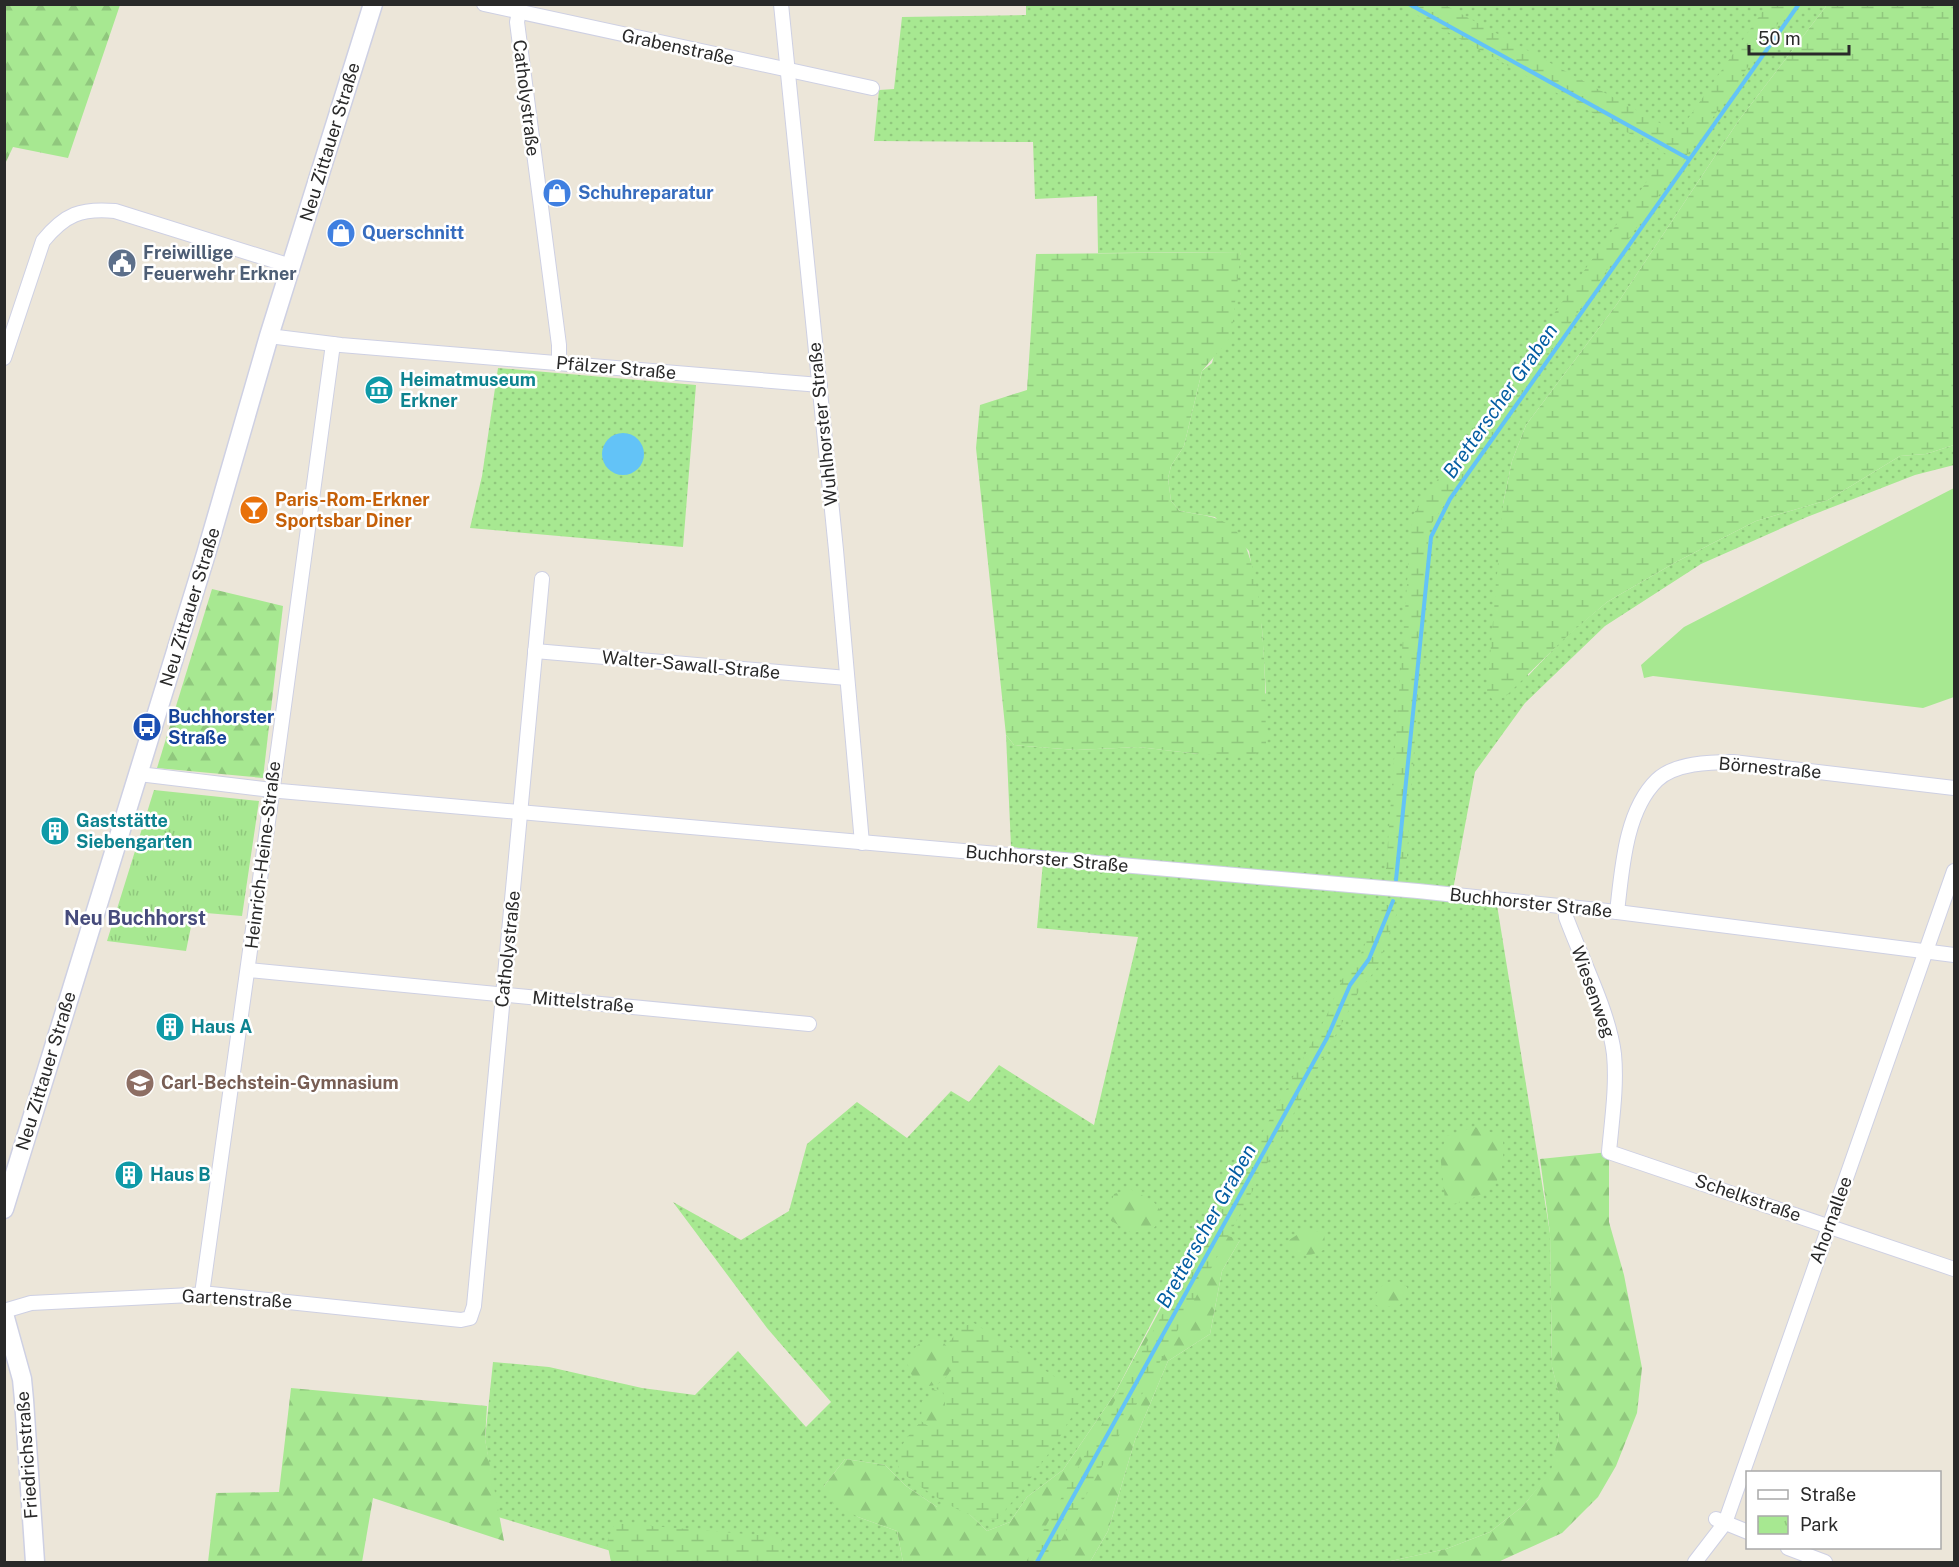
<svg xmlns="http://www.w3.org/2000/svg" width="1959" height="1567" font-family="'Public Sans',sans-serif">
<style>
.grass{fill:url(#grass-dots)}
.forest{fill:url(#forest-firs)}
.wetland{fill:url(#wetland-marsh)}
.park{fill:url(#park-tufts)}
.garden{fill:#a7e891}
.water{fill:#63c3f7}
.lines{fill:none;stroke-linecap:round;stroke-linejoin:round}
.stream{stroke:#63c3f7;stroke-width:4}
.minor-casing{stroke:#ced0e3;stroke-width:16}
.secondary-casing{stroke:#ced0e3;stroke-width:21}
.minor{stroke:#fff;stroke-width:14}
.secondary{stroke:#fff;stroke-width:18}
.labels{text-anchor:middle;stroke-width:5;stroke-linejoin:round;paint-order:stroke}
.street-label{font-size:18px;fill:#292929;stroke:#fff}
.shop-label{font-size:18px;font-weight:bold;fill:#366cbe;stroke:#fff;text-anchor:start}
.service-label{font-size:18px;font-weight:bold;fill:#4e5e75;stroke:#fff;text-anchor:start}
.culture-label{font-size:18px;font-weight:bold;fill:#0d838f;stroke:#fff;text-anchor:start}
.food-label{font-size:18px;font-weight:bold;fill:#c56008;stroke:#fff;text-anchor:start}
.transit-label{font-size:18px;font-weight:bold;fill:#164399;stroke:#fff;text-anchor:start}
.education-label{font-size:18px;font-weight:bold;fill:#785e54;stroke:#fff;text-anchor:start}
.water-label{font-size:20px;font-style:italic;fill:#035da2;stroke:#fff}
.neighbourhood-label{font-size:20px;font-weight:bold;fill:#464b7c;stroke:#fff}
</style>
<defs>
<pattern id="grass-dots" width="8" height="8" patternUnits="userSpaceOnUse" patternTransform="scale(1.5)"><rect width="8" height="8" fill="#a7e891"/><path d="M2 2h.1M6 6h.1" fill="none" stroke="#90c77d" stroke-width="1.8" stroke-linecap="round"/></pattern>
<pattern id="forest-firs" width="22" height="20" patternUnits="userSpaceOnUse" patternTransform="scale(1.5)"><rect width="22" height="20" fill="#a7e891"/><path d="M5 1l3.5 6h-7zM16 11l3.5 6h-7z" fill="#90c77d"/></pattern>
<pattern id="wetland-marsh" width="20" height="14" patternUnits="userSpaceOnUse" patternTransform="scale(1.5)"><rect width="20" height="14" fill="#a7e891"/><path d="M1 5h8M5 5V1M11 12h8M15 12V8" fill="none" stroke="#90c77d"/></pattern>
<pattern id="park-tufts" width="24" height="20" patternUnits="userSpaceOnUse" patternTransform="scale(1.5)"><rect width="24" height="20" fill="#a7e891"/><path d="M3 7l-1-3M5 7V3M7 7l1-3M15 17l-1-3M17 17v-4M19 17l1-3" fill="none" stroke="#90c77d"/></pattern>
</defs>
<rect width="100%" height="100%" fill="#ece6d9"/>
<g class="grass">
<path d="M 1026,4 L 1827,5 L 1739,120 L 1617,304 L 1526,425 L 1512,461 L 1503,504 L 1528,676 L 1563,639 L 1607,602 L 1676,562 L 1756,521 L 1828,500 L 1900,456 L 1926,454 L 1954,445 L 1954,465 L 1915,475 L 1807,517 L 1701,564 L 1605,626 L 1525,703 L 1475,772 L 1452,895 L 1497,905 L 1550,1233 L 1552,1367 L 1559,1393 L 1559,1433 L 1552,1471 L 1523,1506 L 1490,1532 L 1446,1549 L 1386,1562 L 1090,1562 L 1108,1531 L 1135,1440 L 1168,1361 L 1210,1334 L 1222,1271 L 1240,1240 L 1165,1297 L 1114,1395 L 1063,1470 L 1027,1497 L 1010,1522 L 987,1531 L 962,1507 L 937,1507 L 906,1486 L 885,1465 L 845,1459 L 824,1486 L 858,1517 L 897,1531 L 903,1562 L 627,1562 L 621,1554 L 498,1517 L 485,1439 L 493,1362 L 549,1367 L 642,1388 L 695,1395 L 738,1351 L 806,1427 L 831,1402 L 767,1328 L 673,1202 L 741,1240 L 789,1211 L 807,1144 L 857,1102 L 907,1138 L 951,1091 L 969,1102 L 999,1065 L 1094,1125 L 1138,937 L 1037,928 L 1044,851 L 1011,847 L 1006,735 L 1014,745 L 1076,750 L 1138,747 L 1199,754 L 1266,693 L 1262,629 L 1249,551 L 1215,517 L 1180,511 L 1171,501 L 1168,478 L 1171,466 L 1184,446 L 1202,371 L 1212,363 L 1241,252 L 1098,253 L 1097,196 L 1035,199 L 1033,142 L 874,141 L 879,90 L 894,89 L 902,17 L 1026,15 Z"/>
<path d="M 498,368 L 696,385 L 683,547 L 470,528 L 482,476 Z"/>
</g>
<g class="forest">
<path d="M 5,4 L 120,5 L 68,158 L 13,147 L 5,164 Z"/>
<path d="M 212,589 L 283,606 L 263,778 L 157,768 Z"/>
<path d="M 1475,1127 L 1496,1134 L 1503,1139 C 1505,1184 1495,1192 1454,1204 L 1445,1200 L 1440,1153 L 1447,1136 Z"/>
<path d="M 1609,1152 L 1609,1222 L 1624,1275 L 1642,1368 L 1637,1413 L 1616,1466 L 1598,1497 L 1562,1533 L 1498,1562 L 1386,1562 L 1446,1549 L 1490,1532 L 1523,1506 L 1551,1471 L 1559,1433 L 1559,1394 L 1552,1367 L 1550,1233 L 1540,1159 Z"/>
<path d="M 1130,1189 L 1153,1201 L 1161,1211 L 1159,1222 L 1153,1229 L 1132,1233 L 1110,1220 L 1110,1206 L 1114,1194 Z"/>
<path d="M 1204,1228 L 1240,1240 L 1222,1271 L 1210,1334 L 1168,1361 L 1135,1440 L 1108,1531 L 1090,1562 L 903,1562 L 897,1531 L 858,1517 L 833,1503 L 824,1486 L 845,1459 L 885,1465 L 906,1486 L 937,1507 L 962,1507 L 987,1531 L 1010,1522 L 1027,1497 L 1063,1470 L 1114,1395 Z"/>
<path d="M 1306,1229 L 1324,1233 L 1325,1249 C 1311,1258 1293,1257 1286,1242 Z"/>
<path d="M 1398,1280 L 1407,1287 L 1407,1296 L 1400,1305 L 1379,1307 L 1371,1301 L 1384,1283 Z"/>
<path d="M 934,1337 C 984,1361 918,1419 907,1361 C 914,1347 919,1341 934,1337 Z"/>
<path d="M 291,1388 L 487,1406 L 485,1439 L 504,1541 L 373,1498 L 362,1562 L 208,1562 L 216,1493 L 279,1492 Z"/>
<path d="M 934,1390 L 941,1391 L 945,1399 L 945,1419 L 934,1430 L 921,1421 L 922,1401 L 930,1399 Z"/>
</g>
<g class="wetland">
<path d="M 1399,5 L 1445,5 L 1678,133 L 1767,5 L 1791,5 L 1429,527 L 1406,870 L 1386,869 L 1412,516 L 1666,154 Z"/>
<path d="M 1827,5 L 1954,5 L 1954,445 L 1926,454 L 1900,456 L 1828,500 L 1756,521 L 1676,562 L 1607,602 L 1564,639 L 1506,696 L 1494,702 L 1487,692 L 1503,504 L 1512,461 L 1526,425 L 1617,304 L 1739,120 Z"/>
<path d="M 1241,252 L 1231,337 L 1202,371 L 1184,446 L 1171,466 L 1168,478 L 1171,501 L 1180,511 C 1199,515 1220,515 1235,530 C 1267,561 1266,703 1266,749 L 1251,756 L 1199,754 L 1138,747 L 1076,750 L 1014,745 L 1006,735 L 976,448 L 980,405 L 1027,390 L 1036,254 Z"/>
<path d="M 1382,904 L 1399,907 L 1377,968 L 1359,991 L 1190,1308 L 1049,1562 L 1026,1562 L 1326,1017 L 1345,973 L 1360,956 Z"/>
<path d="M 974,1323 L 1073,1389 L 1080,1401 C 1061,1441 1027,1484 998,1519 C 986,1520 977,1518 966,1513 C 954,1509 900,1476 898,1466 C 895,1448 911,1433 921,1421 L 934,1430 L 945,1419 L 945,1399 L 942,1391 L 930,1387 C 951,1380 959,1365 946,1346 L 961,1327 Z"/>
<path d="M 615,1523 L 782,1537 L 779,1562 L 611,1562 L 607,1542 Z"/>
</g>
<path class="park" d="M 154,790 L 259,801 L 242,916 L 194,912 L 186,951 L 107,941 Z"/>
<path class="garden" d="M 1954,488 L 1954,697 L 1923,708 L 1653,676 L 1644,678 L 1641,665 L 1684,627 Z"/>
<circle class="water" cx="623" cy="454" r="21"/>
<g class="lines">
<g class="stream">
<path d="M 1409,4 L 1689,159"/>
<path d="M 1396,880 L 1431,537 L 1450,499 L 1799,4"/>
<path d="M 1037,1562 L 1327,1038 L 1350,985 L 1369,959 L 1393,901"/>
</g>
<g class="minor-casing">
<g id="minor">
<path d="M 484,4 L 872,88"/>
<path d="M 781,4 L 836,550 L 862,843"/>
<path d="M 519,12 L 517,22 L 559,345 L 559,363"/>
<path d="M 269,336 L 341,345 L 820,385"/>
<path d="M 4,358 L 43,241 C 65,214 81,208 115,211 L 291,266"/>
<path d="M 535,651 L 847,678"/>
<path d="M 139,774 L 280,791 L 1418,891 L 1617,912 L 1954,955"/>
<path d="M 1566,906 L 1566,917 C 1581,958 1609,1012 1614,1054 C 1617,1086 1612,1119 1609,1152 L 1954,1269"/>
<path d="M 1617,912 C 1622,870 1625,811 1657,780 C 1675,763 1710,762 1733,762 L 1954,788"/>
<path d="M 249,970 L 809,1024"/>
<path d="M 202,1294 C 248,977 290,661 333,344"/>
<path d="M 4,1311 L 31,1303 L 211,1294 L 461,1320 L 470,1318 L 474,1306 L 542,579"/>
<path d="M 1716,1519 L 1748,1532"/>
<path d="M 1788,1548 L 1825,1562"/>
<path d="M 1695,1562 L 1725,1523 L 1954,871"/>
</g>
</g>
<g class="secondary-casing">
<g id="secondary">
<path d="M 4,1209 L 206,554 L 269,336 L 373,4"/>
<path d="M 4,1314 L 22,1379 L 24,1400 L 35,1562"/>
</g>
</g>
<use href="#minor" class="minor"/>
<use href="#secondary" class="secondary"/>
</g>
<defs>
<g id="shop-disc" transform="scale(1.5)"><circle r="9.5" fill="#3f7fe0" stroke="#fff"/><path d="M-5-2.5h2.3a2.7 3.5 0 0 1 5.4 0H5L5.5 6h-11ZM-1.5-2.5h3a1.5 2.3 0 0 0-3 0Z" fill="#fff"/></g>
<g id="civic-disc" transform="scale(1.5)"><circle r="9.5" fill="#5c6f8a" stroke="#fff"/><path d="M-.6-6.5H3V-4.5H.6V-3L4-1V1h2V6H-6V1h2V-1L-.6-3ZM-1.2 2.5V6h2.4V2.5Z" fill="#fff"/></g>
<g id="museum-disc" transform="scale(1.5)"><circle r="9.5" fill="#0f9aa8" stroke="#fff"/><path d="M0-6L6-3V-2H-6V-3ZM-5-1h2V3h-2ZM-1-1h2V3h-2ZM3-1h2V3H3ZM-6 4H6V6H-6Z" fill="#fff"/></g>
<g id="bar-disc" transform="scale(1.5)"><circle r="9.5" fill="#e8710a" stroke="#fff"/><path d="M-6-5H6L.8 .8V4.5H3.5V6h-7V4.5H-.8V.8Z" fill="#fff"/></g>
<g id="bus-disc" transform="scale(1.5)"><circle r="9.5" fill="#1a4fb4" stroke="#fff"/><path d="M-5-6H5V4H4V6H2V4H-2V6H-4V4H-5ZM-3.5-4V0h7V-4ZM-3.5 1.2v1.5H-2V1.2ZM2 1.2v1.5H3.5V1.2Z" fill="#fff"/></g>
<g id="building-disc" transform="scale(1.5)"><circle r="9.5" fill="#0f9aa8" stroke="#fff"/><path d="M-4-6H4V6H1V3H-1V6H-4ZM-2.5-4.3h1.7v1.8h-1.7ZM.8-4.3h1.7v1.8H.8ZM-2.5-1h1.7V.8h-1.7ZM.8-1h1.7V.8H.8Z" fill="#fff"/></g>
<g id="school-disc" transform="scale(1.5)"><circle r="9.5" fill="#8d6e63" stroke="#fff"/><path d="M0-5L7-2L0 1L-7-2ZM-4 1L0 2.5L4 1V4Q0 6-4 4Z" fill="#fff"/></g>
</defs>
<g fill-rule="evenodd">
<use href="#shop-disc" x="557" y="193"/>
<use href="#shop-disc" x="341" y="233"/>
<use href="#civic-disc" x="122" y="263"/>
<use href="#museum-disc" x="379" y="390"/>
<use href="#bar-disc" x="254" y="510"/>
<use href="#bus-disc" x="147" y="727"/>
<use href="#building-disc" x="55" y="831"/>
<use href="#building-disc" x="170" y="1027"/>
<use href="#school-disc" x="140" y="1083"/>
<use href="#building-disc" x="129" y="1175"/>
</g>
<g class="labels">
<g class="street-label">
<text transform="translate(678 47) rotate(12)" y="6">Grabenstraße</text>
<text transform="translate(526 98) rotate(83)" y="6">Catholystraße</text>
<text transform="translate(330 142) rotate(-73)" y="6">Neu Zittauer Straße</text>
<text transform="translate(616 368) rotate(5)" y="6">Pfälzer Straße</text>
<text transform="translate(823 424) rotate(-96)" y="6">Wuhlhorster Straße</text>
<text transform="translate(190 607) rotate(-73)" y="6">Neu Zittauer Straße</text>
<text transform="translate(691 665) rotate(5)" y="6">Walter-Sawall-Straße</text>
<text transform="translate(1770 768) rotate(5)" y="6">Börnestraße</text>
<text transform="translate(263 855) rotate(-83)" y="6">Heinrich-Heine-Straße</text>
<text transform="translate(1047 859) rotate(5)" y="6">Buchhorster Straße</text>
<text transform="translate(1531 903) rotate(6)" y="6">Buchhorster Straße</text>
<text transform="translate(508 949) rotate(-84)" y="6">Catholystraße</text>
<text transform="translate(1593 992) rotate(70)" y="6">Wiesenweg</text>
<text transform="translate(583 1002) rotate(5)" y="6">Mittelstraße</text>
<text transform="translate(46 1071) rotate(-73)" y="6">Neu Zittauer Straße</text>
<text transform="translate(1748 1198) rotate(19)" y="6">Schelkstraße</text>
<text transform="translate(1831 1220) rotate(-70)" y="6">Ahornallee</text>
<text transform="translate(237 1299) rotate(3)" y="6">Gartenstraße</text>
<text transform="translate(27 1455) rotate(-94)" y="6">Friedrichstraße</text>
</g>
<g class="shop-label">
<text x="578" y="199">Schuhreparatur</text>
<text x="362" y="239">Querschnitt</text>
</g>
<g class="service-label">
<text x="143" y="259">Freiwillige<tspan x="143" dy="21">Feuerwehr Erkner</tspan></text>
</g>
<g class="culture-label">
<text x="400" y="386">Heimatmuseum<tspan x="400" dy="21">Erkner</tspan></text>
<text x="76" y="827">Gaststätte<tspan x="76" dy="21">Siebengarten</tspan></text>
<text x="191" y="1033">Haus A</text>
<text x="150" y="1181">Haus B</text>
</g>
<g class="food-label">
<text x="275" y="506">Paris-Rom-Erkner<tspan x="275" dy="21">Sportsbar Diner</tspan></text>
</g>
<g class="transit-label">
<text x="168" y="723">Buchhorster<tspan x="168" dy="21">Straße</tspan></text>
</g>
<g class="education-label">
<text x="161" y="1089">Carl-Bechstein-Gymnasium</text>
</g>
<g class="water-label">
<text transform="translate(1500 401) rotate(-55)" y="7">Bretterscher Graben</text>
<text transform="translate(1206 1226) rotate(-61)" y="7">Bretterscher Graben</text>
</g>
<g class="neighbourhood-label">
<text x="135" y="925">Neu Buchhorst</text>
</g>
</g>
<rect width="1959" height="1567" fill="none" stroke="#292929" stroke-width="12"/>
<rect x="1746" y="1471" width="195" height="78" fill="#ffffff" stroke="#a9a9a9" stroke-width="1.5"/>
<rect x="1758" y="1490" width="30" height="9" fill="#ffffff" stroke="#a9a9a9" stroke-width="1.5"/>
<text x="1800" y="1501" font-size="18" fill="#292929">Straße</text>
<rect x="1758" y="1516" width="30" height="18" fill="url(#park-tufts)" stroke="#a9a9a9" stroke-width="1.5"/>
<text x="1800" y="1531" font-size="18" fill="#292929">Park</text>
<path d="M1749 45v9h100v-9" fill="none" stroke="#292929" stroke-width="3"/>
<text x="1758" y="45" font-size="18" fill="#292929" stroke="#ffffff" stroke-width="4.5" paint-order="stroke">50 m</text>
</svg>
